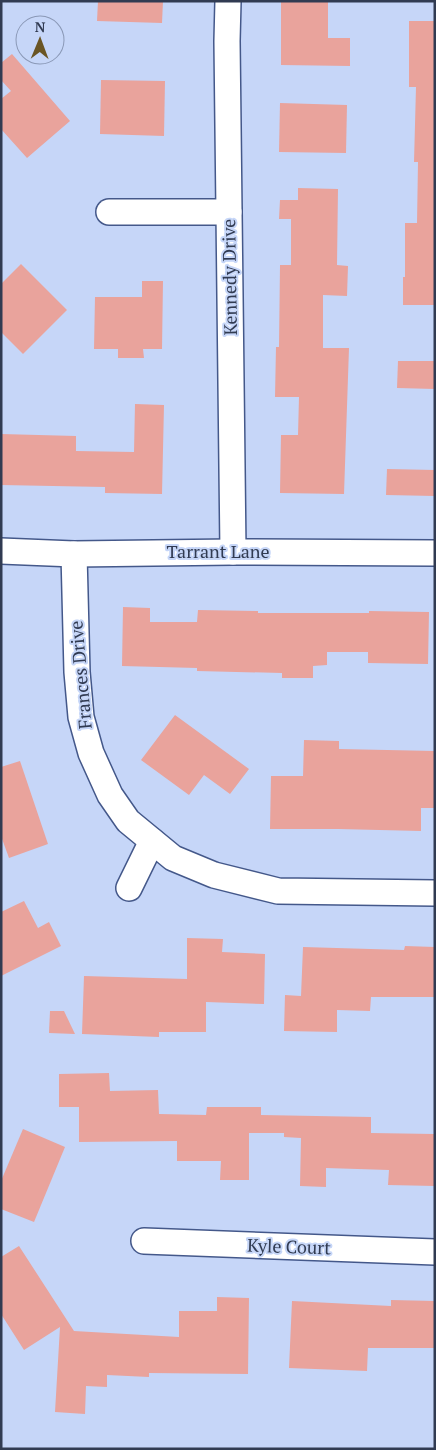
<svg xmlns="http://www.w3.org/2000/svg" width="436" height="1450" font-family="'PT Serif',serif">
<style>
.building{fill:#e9a39c}
.lines{fill:none;stroke-linecap:round;stroke-linejoin:round}
.street-casing{stroke:#44588a;stroke-width:28}
.street{stroke:#fff;stroke-width:25}
.labels{text-anchor:middle;stroke-width:4;stroke-linejoin:round;paint-order:stroke}
.street-label{font-size:18px;fill:#313b52;stroke:#c6d6f8}
</style>
<rect width="100%" height="100%" fill="#c6d6f8"/>
<g class="building">
<path d="M 98,1 L 163,1 L 162,23 L 97,21 Z"/>
<path d="M 281,1 L 328,1 L 328,38 L 350,38 L 350,66 L 281,65 Z"/>
<path d="M 409,21 L 435,21 L 435,305 L 403,305 L 403,277 L 405,277 L 405,223 L 417,223 L 418,162 L 414,162 L 416,87 L 409,87 Z"/>
<path d="M 12,54 L 70,121 L 27,158 L 1,129 L 1,99 L 11,91 L 1,80 L 1,63 Z"/>
<path d="M 101,80 L 165,81 L 164,136 L 100,134 Z"/>
<path d="M 280,103 L 347,105 L 346,153 L 279,152 Z"/>
<path d="M 298,188 L 338,189 L 337,265 L 348,266 L 347,296 L 323,295 L 323,348 L 349,348 L 344,494 L 280,493 L 281,435 L 298,435 L 299,397 L 275,397 L 276,347 L 279,347 L 280,265 L 291,265 L 291,219 L 279,219 L 280,200 L 298,200 Z"/>
<path d="M 21,264 L 67,310 L 23,354 L 1,332 L 1,284 Z"/>
<path d="M 142,281 L 163,281 L 162,349 L 143,349 L 144,358 L 118,358 L 118,349 L 94,349 L 95,297 L 142,297 Z"/>
<path d="M 398,361 L 435,361 L 435,389 L 397,388 Z"/>
<path d="M 135,404 L 164,405 L 162,494 L 105,493 L 105,487 L 1,485 L 1,434 L 76,436 L 76,451 L 134,452 Z"/>
<path d="M 387,469 L 435,470 L 435,496 L 386,495 Z"/>
<path d="M 123,607 L 150,608 L 150,622 L 197,622 L 198,610 L 258,611 L 258,613 L 369,613 L 369,611 L 429,612 L 428,664 L 368,663 L 368,652 L 327,652 L 327,665 L 313,666 L 313,678 L 282,678 L 282,673 L 197,671 L 197,668 L 122,666 Z"/>
<path d="M 175,715 L 249,769 L 230,794 L 204,775 L 189,795 L 141,760 Z"/>
<path d="M 304,740 L 339,741 L 339,749 L 435,751 L 435,808 L 421,808 L 421,831 L 338,829 L 270,829 L 271,776 L 303,776 Z"/>
<path d="M 20,761 L 48,844 L 9,858 L 1,836 L 1,767 Z"/>
<path d="M 24,901 L 38,928 L 49,922 L 61,946 L 1,976 L 1,912 Z"/>
<path d="M 187,938 L 223,939 L 222,952 L 265,954 L 264,1004 L 206,1002 L 206,1032 L 159,1032 L 159,1037 L 82,1034 L 84,976 L 187,979 Z"/>
<path d="M 405,946 L 435,947 L 435,997 L 371,997 L 370,1011 L 337,1010 L 337,1032 L 284,1031 L 285,995 L 301,996 L 303,947 L 404,950 Z"/>
<path d="M 50,1011 L 64,1011 L 75,1034 L 49,1033 Z"/>
<path d="M 109,1073 L 110,1091 L 158,1090 L 159,1114 L 206,1115 L 207,1107 L 261,1107 L 261,1115 L 371,1117 L 371,1133 L 435,1134 L 435,1186 L 388,1185 L 389,1170 L 326,1168 L 326,1187 L 300,1186 L 301,1138 L 284,1137 L 284,1133 L 249,1133 L 249,1180 L 220,1180 L 221,1161 L 177,1161 L 177,1141 L 79,1142 L 79,1107 L 59,1107 L 59,1074 Z"/>
<path d="M 23,1129 L 65,1147 L 34,1222 L 1,1209 L 1,1181 Z"/>
<path d="M 19,1246 L 74,1331 L 179,1337 L 179,1311 L 217,1311 L 217,1297 L 249,1298 L 248,1374 L 149,1373 L 149,1377 L 107,1375 L 107,1387 L 86,1386 L 85,1414 L 55,1412 L 60,1327 L 24,1350 L 1,1314 L 1,1257 Z"/>
<path d="M 391,1300 L 435,1301 L 435,1348 L 368,1348 L 367,1371 L 289,1368 L 292,1301 L 391,1306 Z"/>
</g>
<g class="lines">
<g class="street-casing">
<g id="street">
<path d="M 228,1 L 227,41 L 233,552"/>
<path d="M 109,212 L 229,212"/>
<path d="M 1,551 L 74,554 L 233,552 L 435,553"/>
<path d="M 74,554 L 77,672 L 81,717 L 91,753 L 110,795 L 128,821 L 173,858 L 214,875 L 278,891 L 435,893"/>
<path d="M 129,888 L 152,841"/>
<path d="M 144,1241 L 435,1252"/>
</g>
</g>
<use href="#street" class="street"/>
</g>
<g class="labels">
<g class="street-label">
<text transform="translate(230 277) rotate(-91)" y="6">Kennedy Drive</text>
<text x="218" y="558">Tarrant Lane</text>
<text transform="translate(81 675) rotate(-95)" y="6">Frances Drive</text>
<text transform="translate(289 1247) rotate(2)" y="6">Kyle Court</text>
</g>
</g>
<rect width="436" height="1450" fill="none" stroke="#313b52" stroke-width="5"/>
<g transform="translate(40 40) rotate(1)"><circle r="24" fill="#c6d6f8" stroke="#8a98b6"/>
<path d="M0-4L9 19L0 12L-9 19Z" fill="#6a5524"/>
<text y="-8" font-size="14" font-weight="bold" text-anchor="middle" fill="#313b52">N</text>
</g>
</svg>
